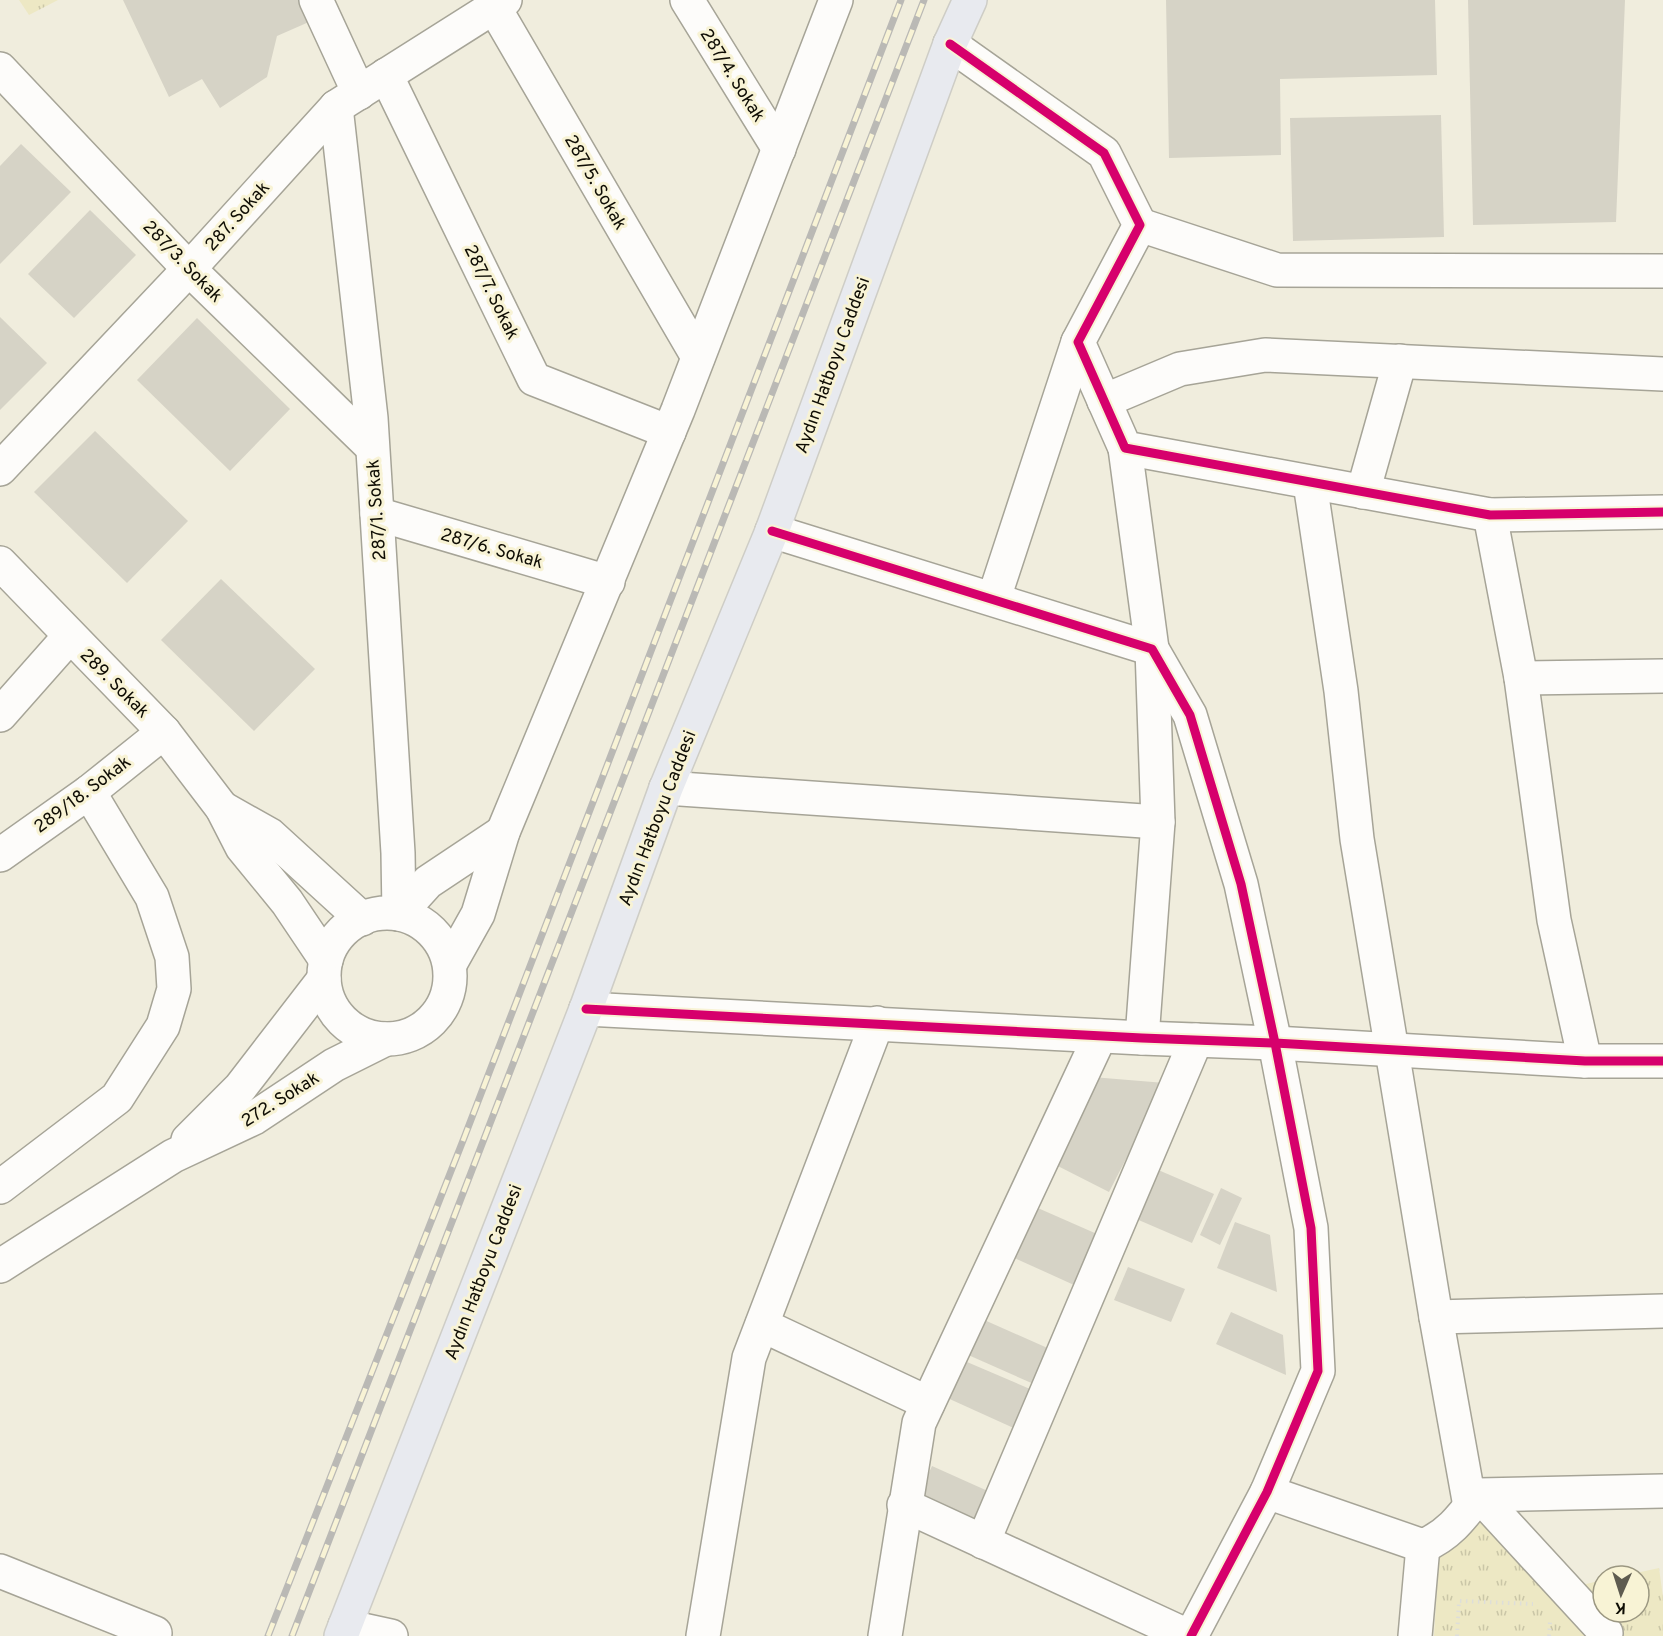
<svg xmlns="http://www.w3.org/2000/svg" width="1663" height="1636" font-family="Overpass,sans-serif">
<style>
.grass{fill:url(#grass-tufts)}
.building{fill:#d6d3c6}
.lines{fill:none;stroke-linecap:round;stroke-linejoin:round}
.minor-casing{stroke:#a6a497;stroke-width:36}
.major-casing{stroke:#cecdc6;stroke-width:36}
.path{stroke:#deded9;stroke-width:4;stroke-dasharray:1.5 4.5;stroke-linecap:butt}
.minor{stroke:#fdfcfa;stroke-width:33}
.major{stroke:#e8eaef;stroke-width:33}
.rail-casing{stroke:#bab9b5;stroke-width:7}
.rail{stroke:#f8f3d5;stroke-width:4.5;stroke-dasharray:14;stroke-linecap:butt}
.cycleway-casing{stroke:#f8f3d5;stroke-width:13}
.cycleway{stroke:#d6006c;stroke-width:9}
.labels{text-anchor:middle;stroke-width:6;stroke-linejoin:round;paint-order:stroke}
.street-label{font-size:18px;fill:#0f0d04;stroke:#f8f3d5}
</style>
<defs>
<pattern id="grass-tufts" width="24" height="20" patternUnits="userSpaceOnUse" patternTransform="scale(1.5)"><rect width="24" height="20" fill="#ede8c4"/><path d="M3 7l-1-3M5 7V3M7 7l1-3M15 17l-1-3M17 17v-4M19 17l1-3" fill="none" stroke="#cac6a7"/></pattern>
</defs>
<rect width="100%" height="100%" fill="#f0eddd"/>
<g class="grass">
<path d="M 19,0 L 58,0 L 29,15 Z"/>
<path d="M 1479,1495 L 1565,1589 L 1603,1580 L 1603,1612 L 1639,1612 L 1639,1576 L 1622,1576 L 1659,1568 L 1663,1597 L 1663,1636 L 1434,1636 L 1440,1539 Z"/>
</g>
<g class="building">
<path d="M 123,0 L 309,0 L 318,18 L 277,36 L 267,77 L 220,108 L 202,79 L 169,97 Z"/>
<path d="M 1166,0 L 1435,0 L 1437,75 L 1280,79 L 1281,155 L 1169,158 Z"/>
<path d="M 1468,0 L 1625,0 L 1616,222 L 1473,225 Z"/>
<path d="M 1441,115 L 1444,237 L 1293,241 L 1290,118 Z"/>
<path d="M 21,144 L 71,192 L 0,264 L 0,166 Z"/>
<path d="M 90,210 L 136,255 L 74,318 L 28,274 Z"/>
<path d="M 0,317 L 47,363 L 0,410 Z"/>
<path d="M 197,318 L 290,409 L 230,471 L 137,380 Z"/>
<path d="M 95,431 L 188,521 L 127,583 L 34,492 Z"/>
<path d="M 221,579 L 315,669 L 254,731 L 161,640 Z"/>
<path d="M 1092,1077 L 1165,1083 L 1109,1192 L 1048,1161 Z"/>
<path d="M 1156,1169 L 1214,1194 L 1192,1243 L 1134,1218 Z"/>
<path d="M 1221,1188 L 1242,1198 L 1220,1245 L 1200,1235 Z"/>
<path d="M 1031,1205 L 1097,1234 L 1074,1285 L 1008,1255 Z"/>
<path d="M 1235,1222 L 1270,1235 L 1277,1292 L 1217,1268 Z"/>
<path d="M 1128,1267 L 1185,1289 L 1171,1322 L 1114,1300 Z"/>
<path d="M 1231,1312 L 1283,1335 L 1286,1375 L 1216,1344 Z"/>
<path d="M 982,1319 L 1052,1350 L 1036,1385 L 966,1354 Z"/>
<path d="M 960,1359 L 1037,1392 L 1020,1431 L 943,1396 Z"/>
<path d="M 932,1466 L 990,1492 L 973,1529 L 915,1503 Z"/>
</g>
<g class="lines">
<g class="minor-casing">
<g id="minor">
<path d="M 316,0 L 359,93"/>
<path d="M 687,0 L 779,149"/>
<path d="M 494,7 L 698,357"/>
<path d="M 950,44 L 1104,153 L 1140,225 L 1078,342 L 1125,448 L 1490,515 L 1663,512"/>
<path d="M 0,69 L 189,269 L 372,447"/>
<path d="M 386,75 L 534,379 L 669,432"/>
<path d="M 336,107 L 371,418 L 398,853 L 399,914"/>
<path d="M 1140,225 L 1277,270 L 1663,271"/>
<path d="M 1104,401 L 1180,369 L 1265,355 L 1663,374"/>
<path d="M 1125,448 L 1152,649 L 1158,822 L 1142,1038"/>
<path d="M 0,469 L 189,269 L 336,107 L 505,0"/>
<path d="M 1310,483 L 1341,691 L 1357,839 L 1436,1317 L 1470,1506"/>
<path d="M 1363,492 L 1400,361"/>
<path d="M 377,514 L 608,582"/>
<path d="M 1490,515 L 1521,678 L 1554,920 L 1585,1061"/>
<path d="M 772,531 L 1152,649 L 1190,715 L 1241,884 L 1275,1043 L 1311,1228 L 1318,1371 L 1267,1492 L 1191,1636"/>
<path d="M 0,563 L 164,732 L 222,808 L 242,847 L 287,902 L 326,960"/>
<path d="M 994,598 L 1078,342"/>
<path d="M 1521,678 L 1663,676"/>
<path d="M 0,715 L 69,637"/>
<path d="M 666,788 L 1158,822"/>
<path d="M 222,808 L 270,835 L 362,919"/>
<path d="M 0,855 L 89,792 L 164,732"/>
<circle cx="387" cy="976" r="63"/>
<path d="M 399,914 L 428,882 L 503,832"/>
<path d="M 450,964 L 478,914 L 503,832 L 678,410 L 836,0"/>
<path d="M 586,1009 L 1142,1038 L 1275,1043 L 1585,1061 L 1663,1061"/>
<path d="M 188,1140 L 240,1088 L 324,979"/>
<path d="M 0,1187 L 117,1098 L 163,1026 L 174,989 L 172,957 L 152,897 L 89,792"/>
<path d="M 0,1266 L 173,1156 L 254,1118 L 334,1065 L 386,1039"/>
<path d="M 1436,1317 L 1663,1311"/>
<path d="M 762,1325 L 928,1403"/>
<path d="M 1267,1492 L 1423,1546 C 1449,1535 1462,1517 1479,1495 L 1663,1491"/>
<path d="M 1479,1495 L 1606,1633"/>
<path d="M 904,1505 L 1188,1636"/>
<path d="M 983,1542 L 1196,1040"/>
<path d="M 0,1571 L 155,1633 L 153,1636"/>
<path d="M 345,1626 L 391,1636"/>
<path d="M 703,1636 L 749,1358 L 877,1023"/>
<path d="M 885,1636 L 919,1423 L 1100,1036"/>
<path d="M 1415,1636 L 1423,1546"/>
</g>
</g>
<g class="major-casing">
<path id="major" d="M 341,1636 L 586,1009 L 666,788 L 772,531 L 950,44 L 970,0"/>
</g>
<g class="path">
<path d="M 1457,1636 L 1459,1601 L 1533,1604"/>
<path d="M 1549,1636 L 1550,1622"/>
</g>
<use href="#minor" class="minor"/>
<use href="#major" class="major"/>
<g class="rail-casing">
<g id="rail">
<path d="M 268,1636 L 464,1138 L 901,0"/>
<path d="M 292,1636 L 924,0"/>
</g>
</g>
<use href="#rail" class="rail"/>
<g class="cycleway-casing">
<g id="cycleway">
<path d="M 950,44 L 1104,153 L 1140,225 L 1078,342 L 1125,448 L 1490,515 L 1663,512"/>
<path d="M 772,531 L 1152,649 L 1190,715 L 1241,884 L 1275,1043 L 1311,1228 L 1318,1371 L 1267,1492 L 1191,1636"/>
<path d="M 586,1009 L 1142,1038 L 1275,1043 L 1585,1061 L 1663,1061"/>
</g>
</g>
<use href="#cycleway" class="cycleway"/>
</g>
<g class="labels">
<g class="street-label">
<text transform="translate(733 75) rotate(58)" y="6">287/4. Sokak</text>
<text transform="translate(596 182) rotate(60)" y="6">287/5. Sokak</text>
<text transform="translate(237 216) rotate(-48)" y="6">287. Sokak</text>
<text transform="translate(183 261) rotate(46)" y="6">287/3. Sokak</text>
<text transform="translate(492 292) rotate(64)" y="6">287/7. Sokak</text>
<text transform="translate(832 365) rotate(-70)" y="6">Aydın Hatboyu Caddesi</text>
<text transform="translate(376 510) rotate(-94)" y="6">287/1. Sokak</text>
<text transform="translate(492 548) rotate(16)" y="6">287/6. Sokak</text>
<text transform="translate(115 683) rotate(45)" y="6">289. Sokak</text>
<text transform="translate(82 794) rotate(-37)" y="6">289/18. Sokak</text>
<text transform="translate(657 818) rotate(-69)" y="6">Aydın Hatboyu Caddesi</text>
<text transform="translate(280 1099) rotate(-32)" y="6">272. Sokak</text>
<text transform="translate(483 1272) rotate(-69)" y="6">Aydın Hatboyu Caddesi</text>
</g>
</g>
<g transform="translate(1621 1594) rotate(183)"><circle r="28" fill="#f8f3d5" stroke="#9b9781" stroke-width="1.5"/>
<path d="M0-4.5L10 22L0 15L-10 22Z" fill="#5e5b50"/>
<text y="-9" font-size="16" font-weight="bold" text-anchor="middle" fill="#0f0d04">K</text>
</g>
</svg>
